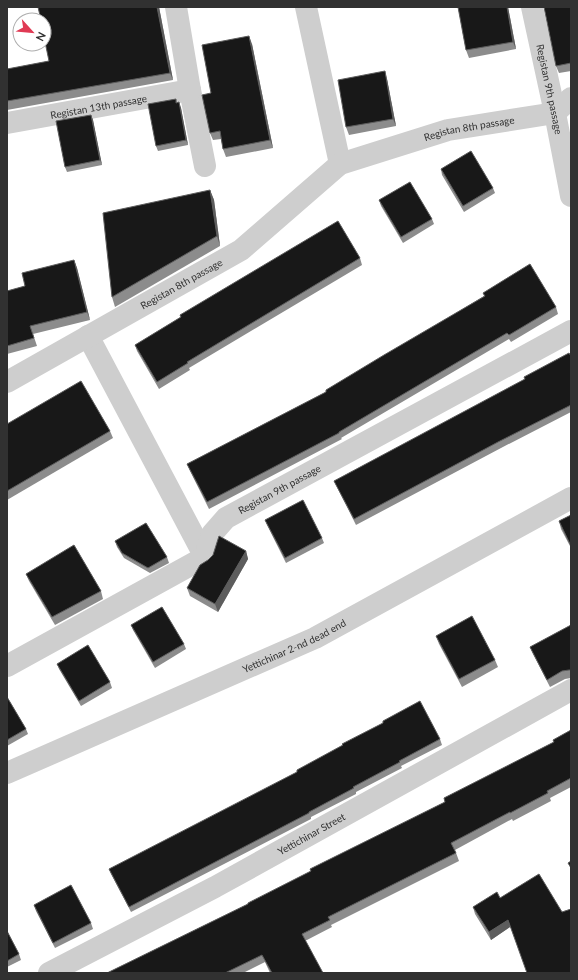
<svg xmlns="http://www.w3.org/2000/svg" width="578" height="980" font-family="Lato,sans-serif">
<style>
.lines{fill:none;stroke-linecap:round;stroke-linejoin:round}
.minor{stroke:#cecece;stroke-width:22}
.wall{fill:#8c8c8c}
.shaded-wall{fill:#5d5d5d}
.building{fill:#181818;stroke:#5d5d5d}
.labels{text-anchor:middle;stroke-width:4;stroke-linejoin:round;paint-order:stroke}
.street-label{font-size:10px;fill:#313131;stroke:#fff}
</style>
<rect width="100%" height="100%" fill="#fff"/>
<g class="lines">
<g class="minor">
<path d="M 176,7 L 190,90 L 205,166"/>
<path d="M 306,7 L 340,164"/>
<path id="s1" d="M 532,7 L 555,113 L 571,196"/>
<path d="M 555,113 L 571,98"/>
<path id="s2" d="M 7,123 L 190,90"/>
<path d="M 88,336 L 205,557"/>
<path id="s3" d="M 7,382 L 241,250 L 340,164 L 448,130 L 555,113"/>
<path id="s4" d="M 7,666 L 205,557 L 212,534 L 226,518 L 571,331"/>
<path id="s5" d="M 7,773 L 315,638 L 571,498"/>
<path id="s6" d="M 49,973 L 215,887 L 571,690"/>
</g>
</g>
<g class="wall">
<path d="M 38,7 L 159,7 L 173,80 L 7,110 L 7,69 L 49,61 Z"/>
<path d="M 458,7 L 508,7 L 516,49 L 469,58 L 466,50 Z"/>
<path d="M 571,7 L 571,71 L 559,73 L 556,66 Z"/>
<path d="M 252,44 L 273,148 L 226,157 L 223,149 L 221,139 L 213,140 L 210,133 L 211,93 Z"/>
<path d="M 387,79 L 396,126 L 349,135 L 346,127 Z"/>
<path d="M 176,99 L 177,103 L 181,108 L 188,145 L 158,151 L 156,146 Z"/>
<path d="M 91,115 L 93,120 L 102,165 L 67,172 L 65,167 Z"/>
<path d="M 441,169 L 493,188 L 495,193 L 464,212 L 442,175 Z"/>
<path d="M 210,190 L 214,200 L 220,246 L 115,307 L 112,297 Z"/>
<path d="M 379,200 L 432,219 L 434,224 L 403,243 L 381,206 Z"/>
<path d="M 360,258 L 362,265 L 189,368 L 190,370 L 159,389 L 137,351 L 135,345 L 181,317 L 180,315 Z"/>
<path d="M 74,260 L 77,268 L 90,320 L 33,334 L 37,346 L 7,354 L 7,291 L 25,286 Z"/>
<path d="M 483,293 L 556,307 L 558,314 L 511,342 L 509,339 L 341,438 L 342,439 L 209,509 L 190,471 L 187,464 L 326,392 L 484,296 Z"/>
<path d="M 571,356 L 571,412 L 501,448 L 356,525 L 334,481 Z"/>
<path d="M 7,424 L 110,431 L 113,438 L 7,500 Z"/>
<path d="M 571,515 L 571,548 L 561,529 L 559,521 Z"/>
<path d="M 265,520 L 322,538 L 324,543 L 286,563 L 267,525 Z"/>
<path d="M 115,541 L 167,557 L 169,563 L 150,573 L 124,558 L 117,547 Z"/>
<path d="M 246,551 L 248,559 L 218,612 L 190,596 L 187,588 Z"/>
<path d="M 26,574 L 101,591 L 103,599 L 55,625 L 29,581 Z"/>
<path d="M 131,625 L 184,644 L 186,649 L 155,668 L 133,630 Z"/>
<path d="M 571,625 L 571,678 L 565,679 L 550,687 L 533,654 L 530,647 Z"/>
<path d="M 436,636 L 495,660 L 498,667 L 462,687 L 439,644 Z"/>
<path d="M 57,664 L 110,682 L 112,688 L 81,706 L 59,669 Z"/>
<path d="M 7,697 L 26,729 L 28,734 L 7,746 Z"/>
<path d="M 571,730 L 571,787 L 550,798 L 551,801 L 513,821 L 512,819 L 455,850 L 459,861 L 331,925 L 332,927 L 305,941 L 323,973 L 270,973 L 265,962 L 243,973 L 107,973 L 248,904 L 445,802 L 444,798 L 554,742 L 553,740 Z"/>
<path d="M 440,739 L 442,745 L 401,766 L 402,768 L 356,792 L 356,794 L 311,817 L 311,819 L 131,912 L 111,874 L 109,869 Z"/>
<path d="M 500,898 L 562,912 L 571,909 L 510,927 L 491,940 L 475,914 L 473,907 Z"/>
<path d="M 34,905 L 91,923 L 93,929 L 55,948 L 36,911 Z"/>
<path d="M 7,931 L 19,954 L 21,960 L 7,967 Z"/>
</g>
<g class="shaded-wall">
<path d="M 157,7 L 159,7 L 173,80 L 170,73 Z"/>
<path d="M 507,7 L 508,7 L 516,49 L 513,42 Z"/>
<path d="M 249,36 L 252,44 L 273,148 L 270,140 Z"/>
<path d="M 385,71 L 387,79 L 396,126 L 393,119 Z"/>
<path d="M 179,102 L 181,108 L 188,145 L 186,140 Z"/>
<path d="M 91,115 L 93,120 L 102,165 L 100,160 Z"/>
<path d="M 210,190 L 214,200 L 220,246 L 217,236 Z"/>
<path d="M 74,260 L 77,268 L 90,320 L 87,312 Z"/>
<path d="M 246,551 L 248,559 L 218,612 L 215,604 Z"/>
<path d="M 508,920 L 510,927 L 491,940 L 489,932 Z"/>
</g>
<g class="building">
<path d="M 38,7 L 157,7 L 170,73 L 7,101 L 7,69 L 49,61 L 44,37 L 44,20 L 41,20 Z"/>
<path d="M 458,7 L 507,7 L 513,42 L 466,50 Z"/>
<path d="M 544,7 L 571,7 L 571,63 L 556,66 Z"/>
<path d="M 249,36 L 270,140 L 223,149 L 220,131 L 210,133 L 202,95 L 211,93 L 202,45 Z"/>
<path d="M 385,71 L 393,119 L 346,127 L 338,80 Z"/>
<path d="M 176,99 L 176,103 L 179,102 L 186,140 L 156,146 L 148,104 Z"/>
<path d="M 91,115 L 100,160 L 65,167 L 56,121 Z"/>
<path d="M 471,151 L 493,188 L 463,206 L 441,169 Z"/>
<path d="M 410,182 L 432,219 L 401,237 L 379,200 Z"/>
<path d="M 210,190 L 217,236 L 112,297 L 103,213 Z"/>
<path d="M 338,221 L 360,258 L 187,362 L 188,363 L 157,382 L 135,345 L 181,317 L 180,315 Z"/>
<path d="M 74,260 L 87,312 L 30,326 L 34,338 L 7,346 L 7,291 L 25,286 L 22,273 Z"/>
<path d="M 530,264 L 556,307 L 509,335 L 507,333 L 339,432 L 339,433 L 207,502 L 187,464 L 326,392 L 326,390 L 384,355 L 485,296 L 483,293 Z"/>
<path d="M 569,353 L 571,356 L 571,405 L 498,442 L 354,519 L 334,481 L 525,379 L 524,377 Z"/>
<path d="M 81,381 L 110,431 L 7,491 L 7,424 Z"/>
<path d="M 303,500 L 322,538 L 285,558 L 265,520 Z"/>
<path d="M 571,515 L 571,546 L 559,521 Z"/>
<path d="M 146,523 L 167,557 L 148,568 L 122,553 L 115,541 Z"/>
<path d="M 219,536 L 246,551 L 215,604 L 187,588 L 200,565 L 208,560 L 213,555 Z"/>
<path d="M 74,545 L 101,591 L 52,617 L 26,574 Z"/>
<path d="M 162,607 L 184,644 L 153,662 L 131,625 Z"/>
<path d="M 472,616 L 495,660 L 459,679 L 436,636 Z"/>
<path d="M 571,625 L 571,670 L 569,670 L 562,671 L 547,680 L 530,647 Z"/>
<path d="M 88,645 L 110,682 L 79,701 L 57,664 Z"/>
<path d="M 7,697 L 26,729 L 7,740 Z"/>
<path d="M 420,701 L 440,739 L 399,761 L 400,762 L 353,787 L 354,788 L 309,812 L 309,813 L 129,907 L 109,869 L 297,772 L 297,770 L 343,745 L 342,744 L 383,723 L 383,721 Z"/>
<path d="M 571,730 L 571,778 L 547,791 L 548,793 L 510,813 L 510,812 L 451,843 L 456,853 L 328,917 L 330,920 L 302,934 L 323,973 L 272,973 L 262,955 L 225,973 L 107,973 L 248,904 L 248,903 L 311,871 L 310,869 L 445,802 L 444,798 L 554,742 L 553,740 Z"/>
<path d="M 571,861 L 571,868 L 568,863 Z"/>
<path d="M 539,874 L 562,912 L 571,909 L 571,973 L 527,973 L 508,920 L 489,932 L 473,907 L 497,892 L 500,898 Z"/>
<path d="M 71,885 L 91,923 L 53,943 L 34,905 Z"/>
<path d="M 7,931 L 19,954 L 7,961 Z"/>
</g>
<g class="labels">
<g class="street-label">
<text dy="4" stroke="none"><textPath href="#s1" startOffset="84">Registan 9th passage</textPath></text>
<text dy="4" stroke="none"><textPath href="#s2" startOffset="93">Registan 13th passage</textPath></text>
<text dy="4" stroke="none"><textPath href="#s3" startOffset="534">Registan 8th passage</textPath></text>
<text dy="4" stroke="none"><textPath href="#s3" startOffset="200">Registan 8th passage</textPath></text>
<text dy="4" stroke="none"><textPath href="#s4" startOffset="332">Registan 9th passage</textPath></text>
<text dy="4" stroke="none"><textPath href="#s5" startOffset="314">Yettichinаr 2-nd dead end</textPath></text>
<text dy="4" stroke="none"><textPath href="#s6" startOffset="297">Yettichinаr Street</textPath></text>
</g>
</g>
<rect width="578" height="980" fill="none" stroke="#313131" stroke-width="16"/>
<g transform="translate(32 32) rotate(117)"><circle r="19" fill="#ffffff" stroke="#adadad"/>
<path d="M0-3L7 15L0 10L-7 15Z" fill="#e03a54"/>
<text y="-6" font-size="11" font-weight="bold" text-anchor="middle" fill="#313131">N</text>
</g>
</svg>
